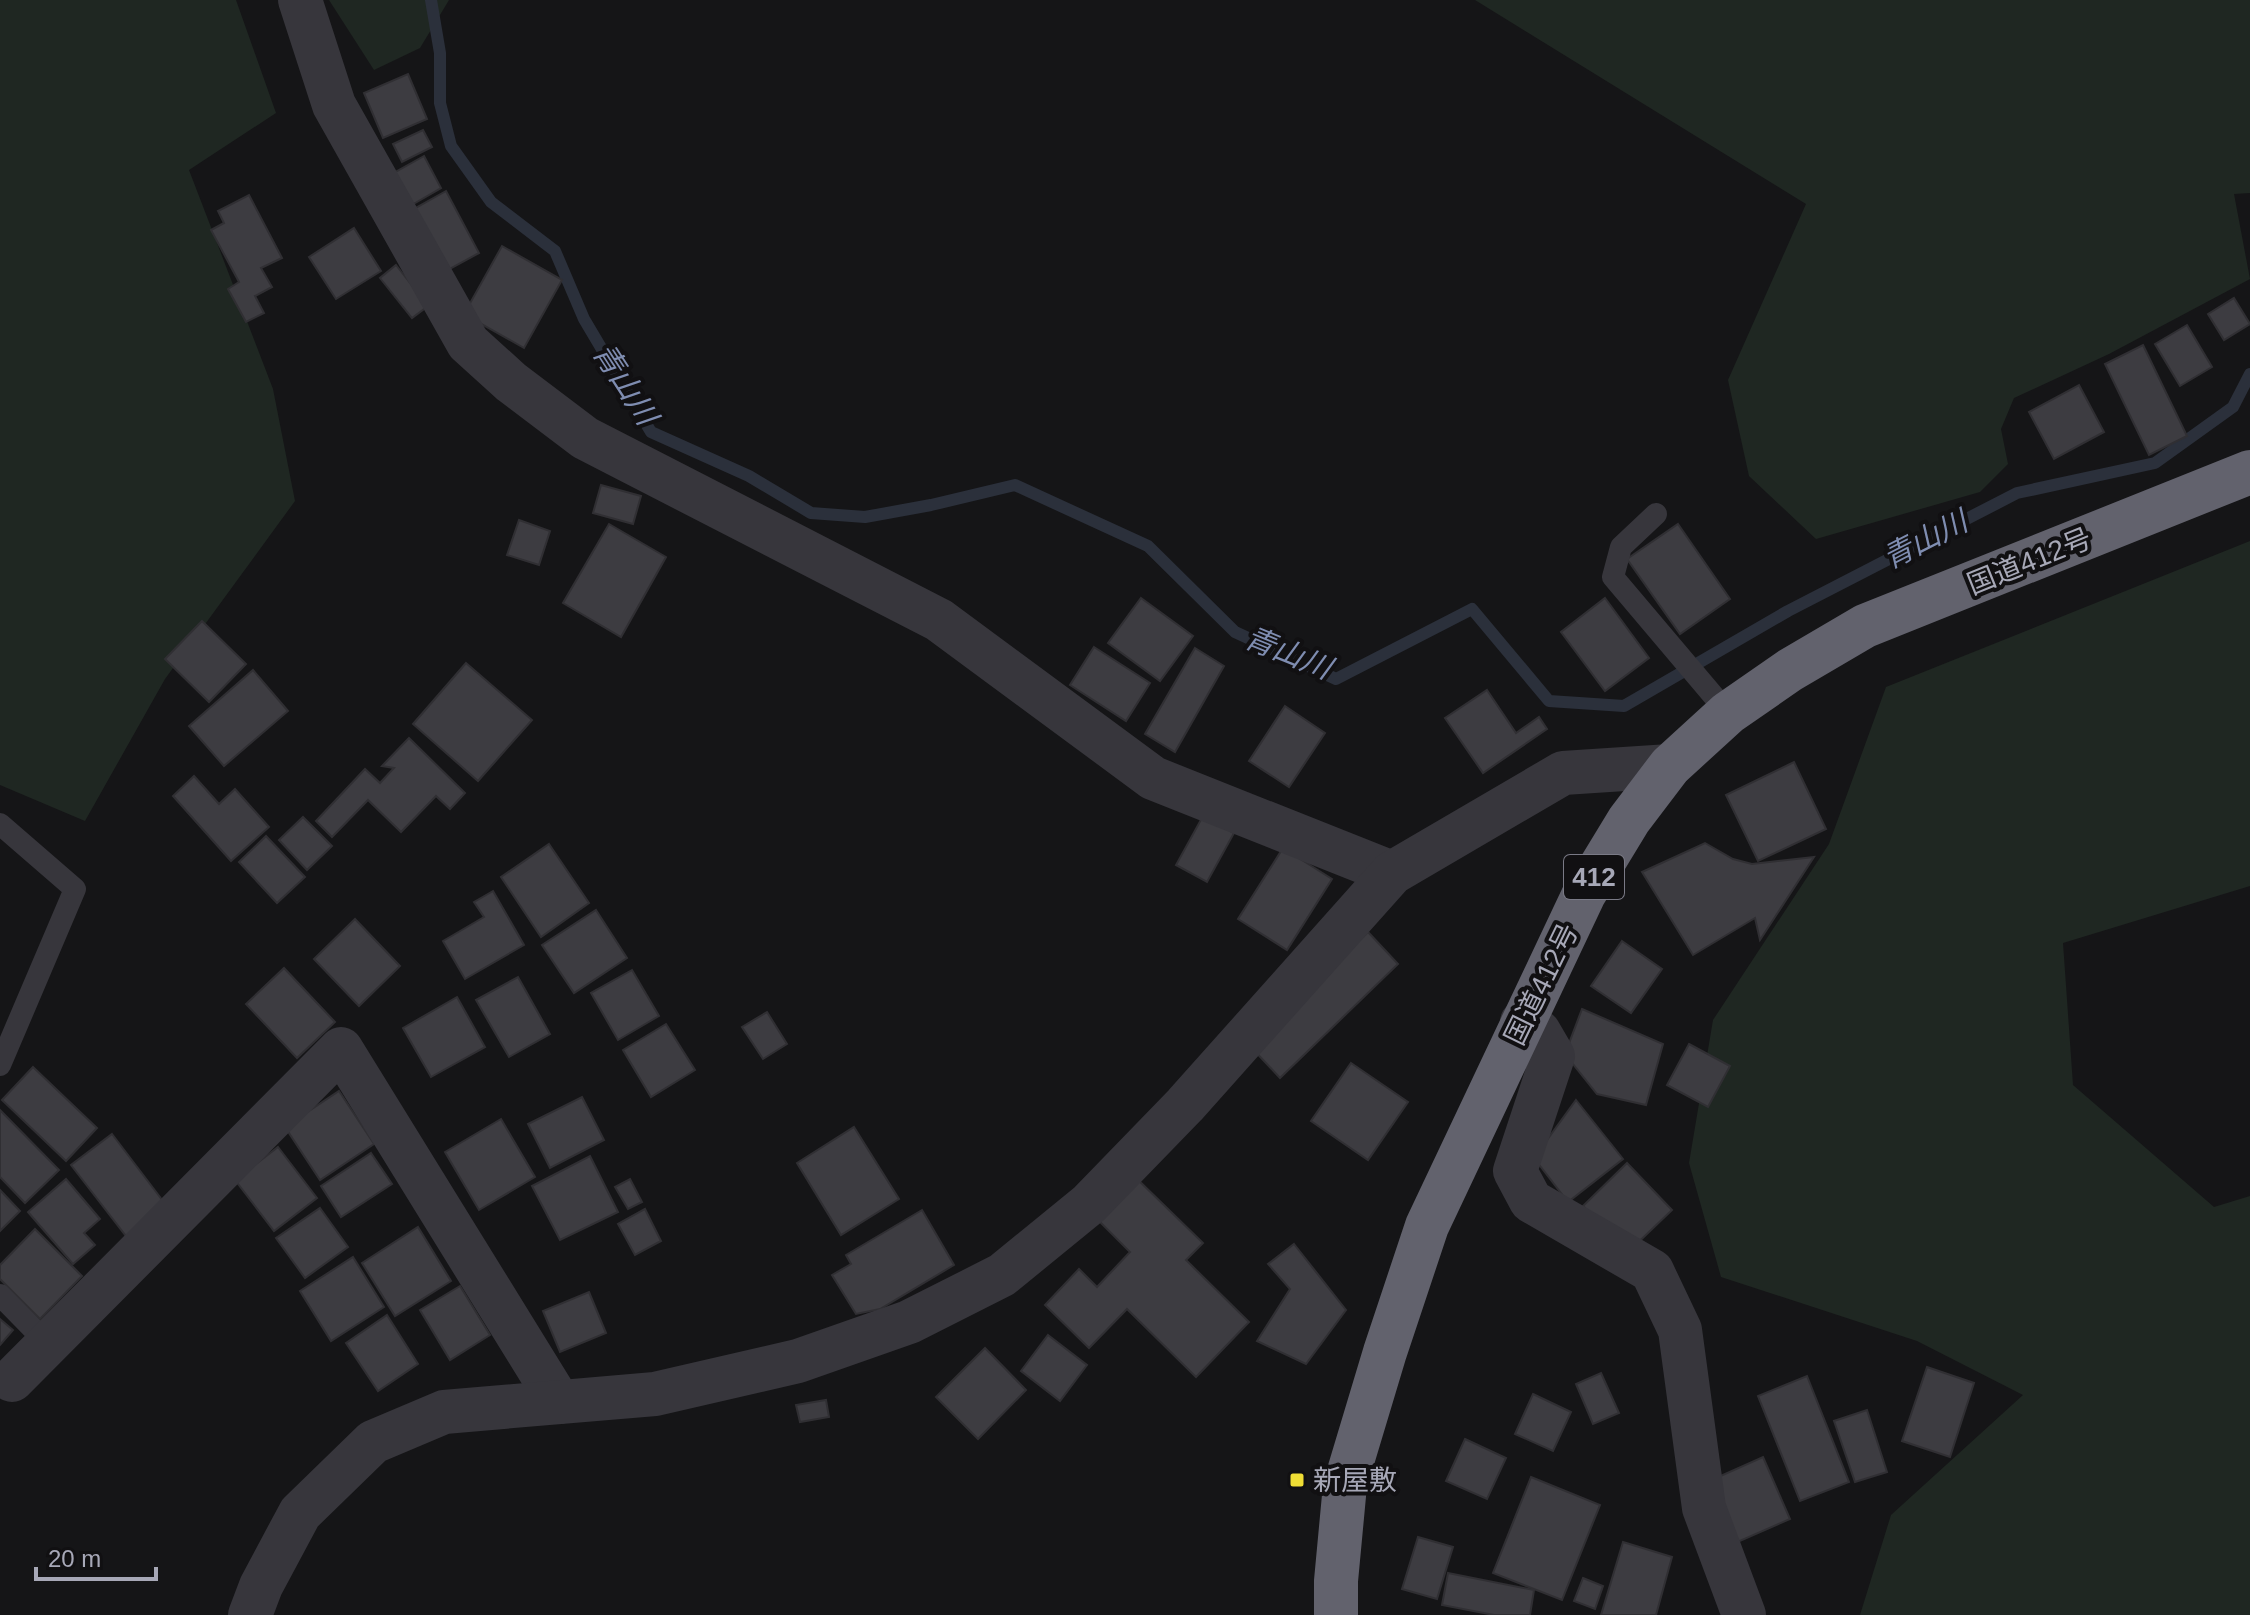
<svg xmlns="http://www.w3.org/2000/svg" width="2250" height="1615" font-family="Helvetica,'Noto Sans JP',sans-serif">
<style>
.green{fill:#1f2722}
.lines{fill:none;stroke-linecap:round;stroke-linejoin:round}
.stream{stroke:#2b303b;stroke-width:12}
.building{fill:#3d3c41;stroke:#302f33;stroke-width:2}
.lane{stroke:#37363c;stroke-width:22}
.street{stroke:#37363c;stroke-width:44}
.highway{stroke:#62626d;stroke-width:44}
.poi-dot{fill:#efdd35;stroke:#111012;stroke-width:3}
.labels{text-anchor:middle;stroke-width:8;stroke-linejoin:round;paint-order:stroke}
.shield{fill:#111012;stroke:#7a7a86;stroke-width:2}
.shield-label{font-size:26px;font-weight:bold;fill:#a7a8b7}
.street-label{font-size:28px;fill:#a7a8b7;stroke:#111012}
.poi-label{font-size:28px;fill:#a7a8b7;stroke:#111012;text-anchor:start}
.water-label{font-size:30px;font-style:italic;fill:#7f8db1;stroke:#111012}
</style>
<rect width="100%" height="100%" fill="#151517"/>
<g class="green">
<path d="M 0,0 L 236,0 L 276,113 L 189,170 L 273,389 L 295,501 L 165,679 L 85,821 L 0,785 Z"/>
<path d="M 329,0 L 449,0 L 420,48 L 374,70 Z"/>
<path d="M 1475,0 L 2250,0 L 2250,193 L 2234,194 L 2250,279 L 2109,354 L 2014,398 L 2001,429 L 2008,464 L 1980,492 L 1816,539 L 1749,476 L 1728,380 L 1806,204 Z"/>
<path d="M 2250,541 L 2250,886 L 2063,943 L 2073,1085 L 2214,1207 L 2250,1196 L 2250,1615 L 1860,1615 L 1891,1515 L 2023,1395 L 1917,1341 L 1721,1277 L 1689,1163 L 1713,1020 L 1829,844 L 1886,687 Z"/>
</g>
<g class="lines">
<path class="stream" d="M 431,0 L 440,53 L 440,103 L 451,146 L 491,202 L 555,251 L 584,319 L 651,432 L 749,476 L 811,513 L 865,517 L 931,505 L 1015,485 L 1148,546 L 1235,632 L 1336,679 L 1472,609 L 1549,701 L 1624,706 L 1788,611 L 2017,493 L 2155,463 L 2233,407 L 2250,374"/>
</g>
<g class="building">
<path d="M 408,74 L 427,119 L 383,138 L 364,93 Z"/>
<path d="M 423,130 L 432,147 L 402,162 L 393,144 Z"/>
<path d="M 424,156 L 441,188 L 410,206 L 392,174 Z"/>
<path d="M 446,191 L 479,253 L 448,270 L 414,209 Z"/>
<path d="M 249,195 L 282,258 L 261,268 L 272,287 L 255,296 L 264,313 L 246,322 L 228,289 L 239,282 L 211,230 L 224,223 L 218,211 Z"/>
<path d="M 354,228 L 381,271 L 336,299 L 309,257 Z"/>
<path d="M 502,246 L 562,280 L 524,348 L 464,314 Z"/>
<path d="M 396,265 L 428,306 L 412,318 L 380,278 Z"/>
<path d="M 2234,298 L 2250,324 L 2224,340 L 2208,314 Z"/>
<path d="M 2187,325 L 2212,367 L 2180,386 L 2155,344 Z"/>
<path d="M 2143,345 L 2187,436 L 2149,455 L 2105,364 Z"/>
<path d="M 2079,385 L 2104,432 L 2054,459 L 2029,412 Z"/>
<path d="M 601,485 L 641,496 L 633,524 L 593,513 Z"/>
<path d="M 519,520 L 550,531 L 539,565 L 507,555 Z"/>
<path d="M 609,524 L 666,557 L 621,637 L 563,603 Z"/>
<path d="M 1678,524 L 1730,599 L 1680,634 L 1627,559 Z"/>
<path d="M 1141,598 L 1193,636 L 1160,681 L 1108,643 Z"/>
<path d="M 1605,598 L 1649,658 L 1605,691 L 1561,632 Z"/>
<path d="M 202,621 L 246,664 L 209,702 L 165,659 Z"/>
<path d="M 1094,647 L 1150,683 L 1126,721 L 1070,685 Z"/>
<path d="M 1195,648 L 1224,666 L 1175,752 L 1145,734 Z"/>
<path d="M 466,663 L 532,720 L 478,781 L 413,724 Z"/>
<path d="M 253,670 L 288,711 L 224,766 L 189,726 Z"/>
<path d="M 1487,690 L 1516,733 L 1539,717 L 1547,729 L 1483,773 L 1445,718 Z"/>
<path d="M 1285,706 L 1325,733 L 1289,787 L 1249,761 Z"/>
<path d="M 409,738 L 465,793 L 450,809 L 436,796 L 401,832 L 368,800 L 332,837 L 316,821 L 365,769 L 380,783 L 394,768 L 382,766 Z"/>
<path d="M 1794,762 L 1826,829 L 1758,861 L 1726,795 Z"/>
<path d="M 194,776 L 219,804 L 235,789 L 269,827 L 231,861 L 173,796 Z"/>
<path d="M 1203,816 L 1234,833 L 1207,882 L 1176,865 Z"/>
<path d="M 303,817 L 332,846 L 307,870 L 279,840 Z"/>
<path d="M 266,836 L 305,877 L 277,903 L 239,862 Z"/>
<path d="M 1705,843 L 1733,859 L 1752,864 L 1814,857 L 1760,940 L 1755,918 L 1693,955 L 1642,872 Z"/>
<path d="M 549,844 L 589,903 L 541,937 L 501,877 Z"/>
<path d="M 1283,848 L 1332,879 L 1287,950 L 1238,919 Z"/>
<path d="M 493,891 L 524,945 L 465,979 L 443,941 L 484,917 L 474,902 Z"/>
<path d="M 596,910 L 627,958 L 574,993 L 542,945 Z"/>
<path d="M 355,919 L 400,966 L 359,1006 L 314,959 Z"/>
<path d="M 1368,932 L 1398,964 L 1280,1078 L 1250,1046 Z"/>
<path d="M 1622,941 L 1662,969 L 1631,1013 L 1591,986 Z"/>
<path d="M 284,968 L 335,1022 L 297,1058 L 246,1004 Z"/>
<path d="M 632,970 L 659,1016 L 618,1040 L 591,993 Z"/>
<path d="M 518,977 L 550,1034 L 509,1057 L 476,1000 Z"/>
<path d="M 457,997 L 485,1047 L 431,1077 L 403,1028 Z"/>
<path d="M 1582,1009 L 1663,1044 L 1646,1105 L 1597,1094 L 1565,1054 Z"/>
<path d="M 767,1012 L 787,1044 L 763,1059 L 742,1027 Z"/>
<path d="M 666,1024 L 695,1070 L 651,1097 L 623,1050 Z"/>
<path d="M 1689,1044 L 1730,1066 L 1708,1107 L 1667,1085 Z"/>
<path d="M 1351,1063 L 1408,1102 L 1368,1160 L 1311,1121 Z"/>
<path d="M 33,1067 L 97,1128 L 66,1161 L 2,1100 Z"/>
<path d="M 339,1091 L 374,1144 L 320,1180 L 285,1127 Z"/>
<path d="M 582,1097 L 604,1140 L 550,1168 L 528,1124 Z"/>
<path d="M 1576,1100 L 1623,1159 L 1568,1202 L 1534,1158 Z"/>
<path d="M 0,1110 L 59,1170 L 25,1203 L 0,1177 Z"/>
<path d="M 501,1119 L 535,1177 L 479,1210 L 445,1152 Z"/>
<path d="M 854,1127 L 899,1199 L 841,1235 L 797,1163 Z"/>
<path d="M 112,1134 L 166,1205 L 126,1236 L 71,1165 Z"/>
<path d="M 278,1147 L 317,1198 L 274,1231 L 235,1180 Z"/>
<path d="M 371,1153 L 392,1184 L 341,1217 L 321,1186 Z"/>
<path d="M 590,1156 L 618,1212 L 560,1240 L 532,1186 Z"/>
<path d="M 1627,1163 L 1672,1210 L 1627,1253 L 1583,1206 Z"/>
<path d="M 1133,1175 L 1203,1243 L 1186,1260 L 1249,1322 L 1196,1377 L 1127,1309 L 1089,1348 L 1045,1305 L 1079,1269 L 1097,1287 L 1130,1252 L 1094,1216 Z"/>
<path d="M 66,1179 L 100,1219 L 84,1233 L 95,1245 L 73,1264 L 28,1212 Z"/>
<path d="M 630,1179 L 642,1202 L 628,1209 L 615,1187 Z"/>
<path d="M 0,1190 L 20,1211 L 0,1231 Z"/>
<path d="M 320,1208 L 348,1247 L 305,1278 L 276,1238 Z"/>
<path d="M 645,1209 L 661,1241 L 635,1255 L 618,1224 Z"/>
<path d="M 922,1210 L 954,1265 L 880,1309 L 856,1314 L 832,1275 L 851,1264 L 846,1255 Z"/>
<path d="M 418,1227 L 451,1281 L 395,1316 L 362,1263 Z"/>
<path d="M 35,1229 L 82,1276 L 40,1319 L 0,1279 L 0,1265 Z"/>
<path d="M 1294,1244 L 1346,1310 L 1306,1364 L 1257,1341 L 1290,1289 L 1268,1264 Z"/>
<path d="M 353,1257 L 384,1307 L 331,1341 L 300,1291 Z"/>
<path d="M 460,1286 L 490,1335 L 450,1360 L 420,1310 Z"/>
<path d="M 589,1292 L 606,1333 L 560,1352 L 543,1311 Z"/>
<path d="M 387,1315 L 418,1364 L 378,1391 L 346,1343 Z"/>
<path d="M 0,1319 L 13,1330 L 0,1345 Z"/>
<path d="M 1048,1335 L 1087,1365 L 1060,1401 L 1021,1371 Z"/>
<path d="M 985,1348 L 1026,1390 L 978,1439 L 936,1397 Z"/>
<path d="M 1927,1367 L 1974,1383 L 1950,1457 L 1902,1441 Z"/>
<path d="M 1601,1373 L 1619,1413 L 1593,1424 L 1576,1384 Z"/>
<path d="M 1807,1376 L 1849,1482 L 1800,1501 L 1758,1396 Z"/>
<path d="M 1533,1394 L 1571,1412 L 1553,1451 L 1515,1434 Z"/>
<path d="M 826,1400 L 829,1417 L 800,1422 L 796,1405 Z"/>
<path d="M 1867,1410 L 1887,1472 L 1855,1482 L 1834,1421 Z"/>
<path d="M 1465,1439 L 1506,1458 L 1487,1499 L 1446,1481 Z"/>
<path d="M 1763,1457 L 1790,1519 L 1733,1544 L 1707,1482 Z"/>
<path d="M 1531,1477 L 1600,1505 L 1562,1600 L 1493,1573 Z"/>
<path d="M 1418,1537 L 1453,1547 L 1437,1599 L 1402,1589 Z"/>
<path d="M 1623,1542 L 1672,1557 L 1656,1615 L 1601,1615 Z"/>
<path d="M 1448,1573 L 1534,1590 L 1530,1615 L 1494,1615 L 1442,1605 Z"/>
<path d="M 1583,1578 L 1603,1586 L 1595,1609 L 1574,1601 Z"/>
</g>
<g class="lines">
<g class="lane">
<path d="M 1656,514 L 1621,547 L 1613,577 L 1728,713"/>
<path d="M 0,824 L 75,889 L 0,1065"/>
<path d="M 0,1295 L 48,1344"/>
</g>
<g class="street">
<path d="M 300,0 L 334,105 L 468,343 L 511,382 L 585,438 L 939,620 L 1153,778 L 1392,873"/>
<path d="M 1522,1022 L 1539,1032 L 1553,1056 L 1515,1171 L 1531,1201 L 1652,1271 L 1680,1330 L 1704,1508 L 1744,1615"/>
<path d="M 12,1380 L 341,1049 L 559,1402"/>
<path d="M 250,1615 L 261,1586 L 300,1513 L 373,1442 L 444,1412 L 655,1394 L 798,1361 L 909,1322 L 1002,1275 L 1089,1204 L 1185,1105 L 1392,873 L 1563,773 L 1670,766"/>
</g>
<path class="highway" d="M 1336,1615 L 1336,1581 L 1345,1485 L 1385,1352 L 1427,1226 L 1584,894 L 1629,820 L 1670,766 L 1728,713 L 1790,670 L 1865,626 L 2250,472"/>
</g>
<rect class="poi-dot" x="1289" y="1472" width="16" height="16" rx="4"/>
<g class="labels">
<rect class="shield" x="1564" y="855" width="60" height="44" rx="6"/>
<g class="shield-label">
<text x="1594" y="886">412</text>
</g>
<g class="street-label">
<text transform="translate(2029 561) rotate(-22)" y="10">国道412号</text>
<text transform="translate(1541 984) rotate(-64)" y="10">国道412号</text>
</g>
<g class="poi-label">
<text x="1313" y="1490">新屋敷</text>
</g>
<g class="water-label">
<text transform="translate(625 384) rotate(57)" y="10">青山川</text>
<text transform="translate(1925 540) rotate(-27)" y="10">青山川</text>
<text transform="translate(1288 653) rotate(22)" y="10">青山川</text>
</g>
</g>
<path d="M36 1567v12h120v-12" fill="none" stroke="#a7a8b7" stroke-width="4"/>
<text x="48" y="1567" font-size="24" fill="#a7a8b7" stroke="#111012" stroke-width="6" paint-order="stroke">20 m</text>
</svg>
